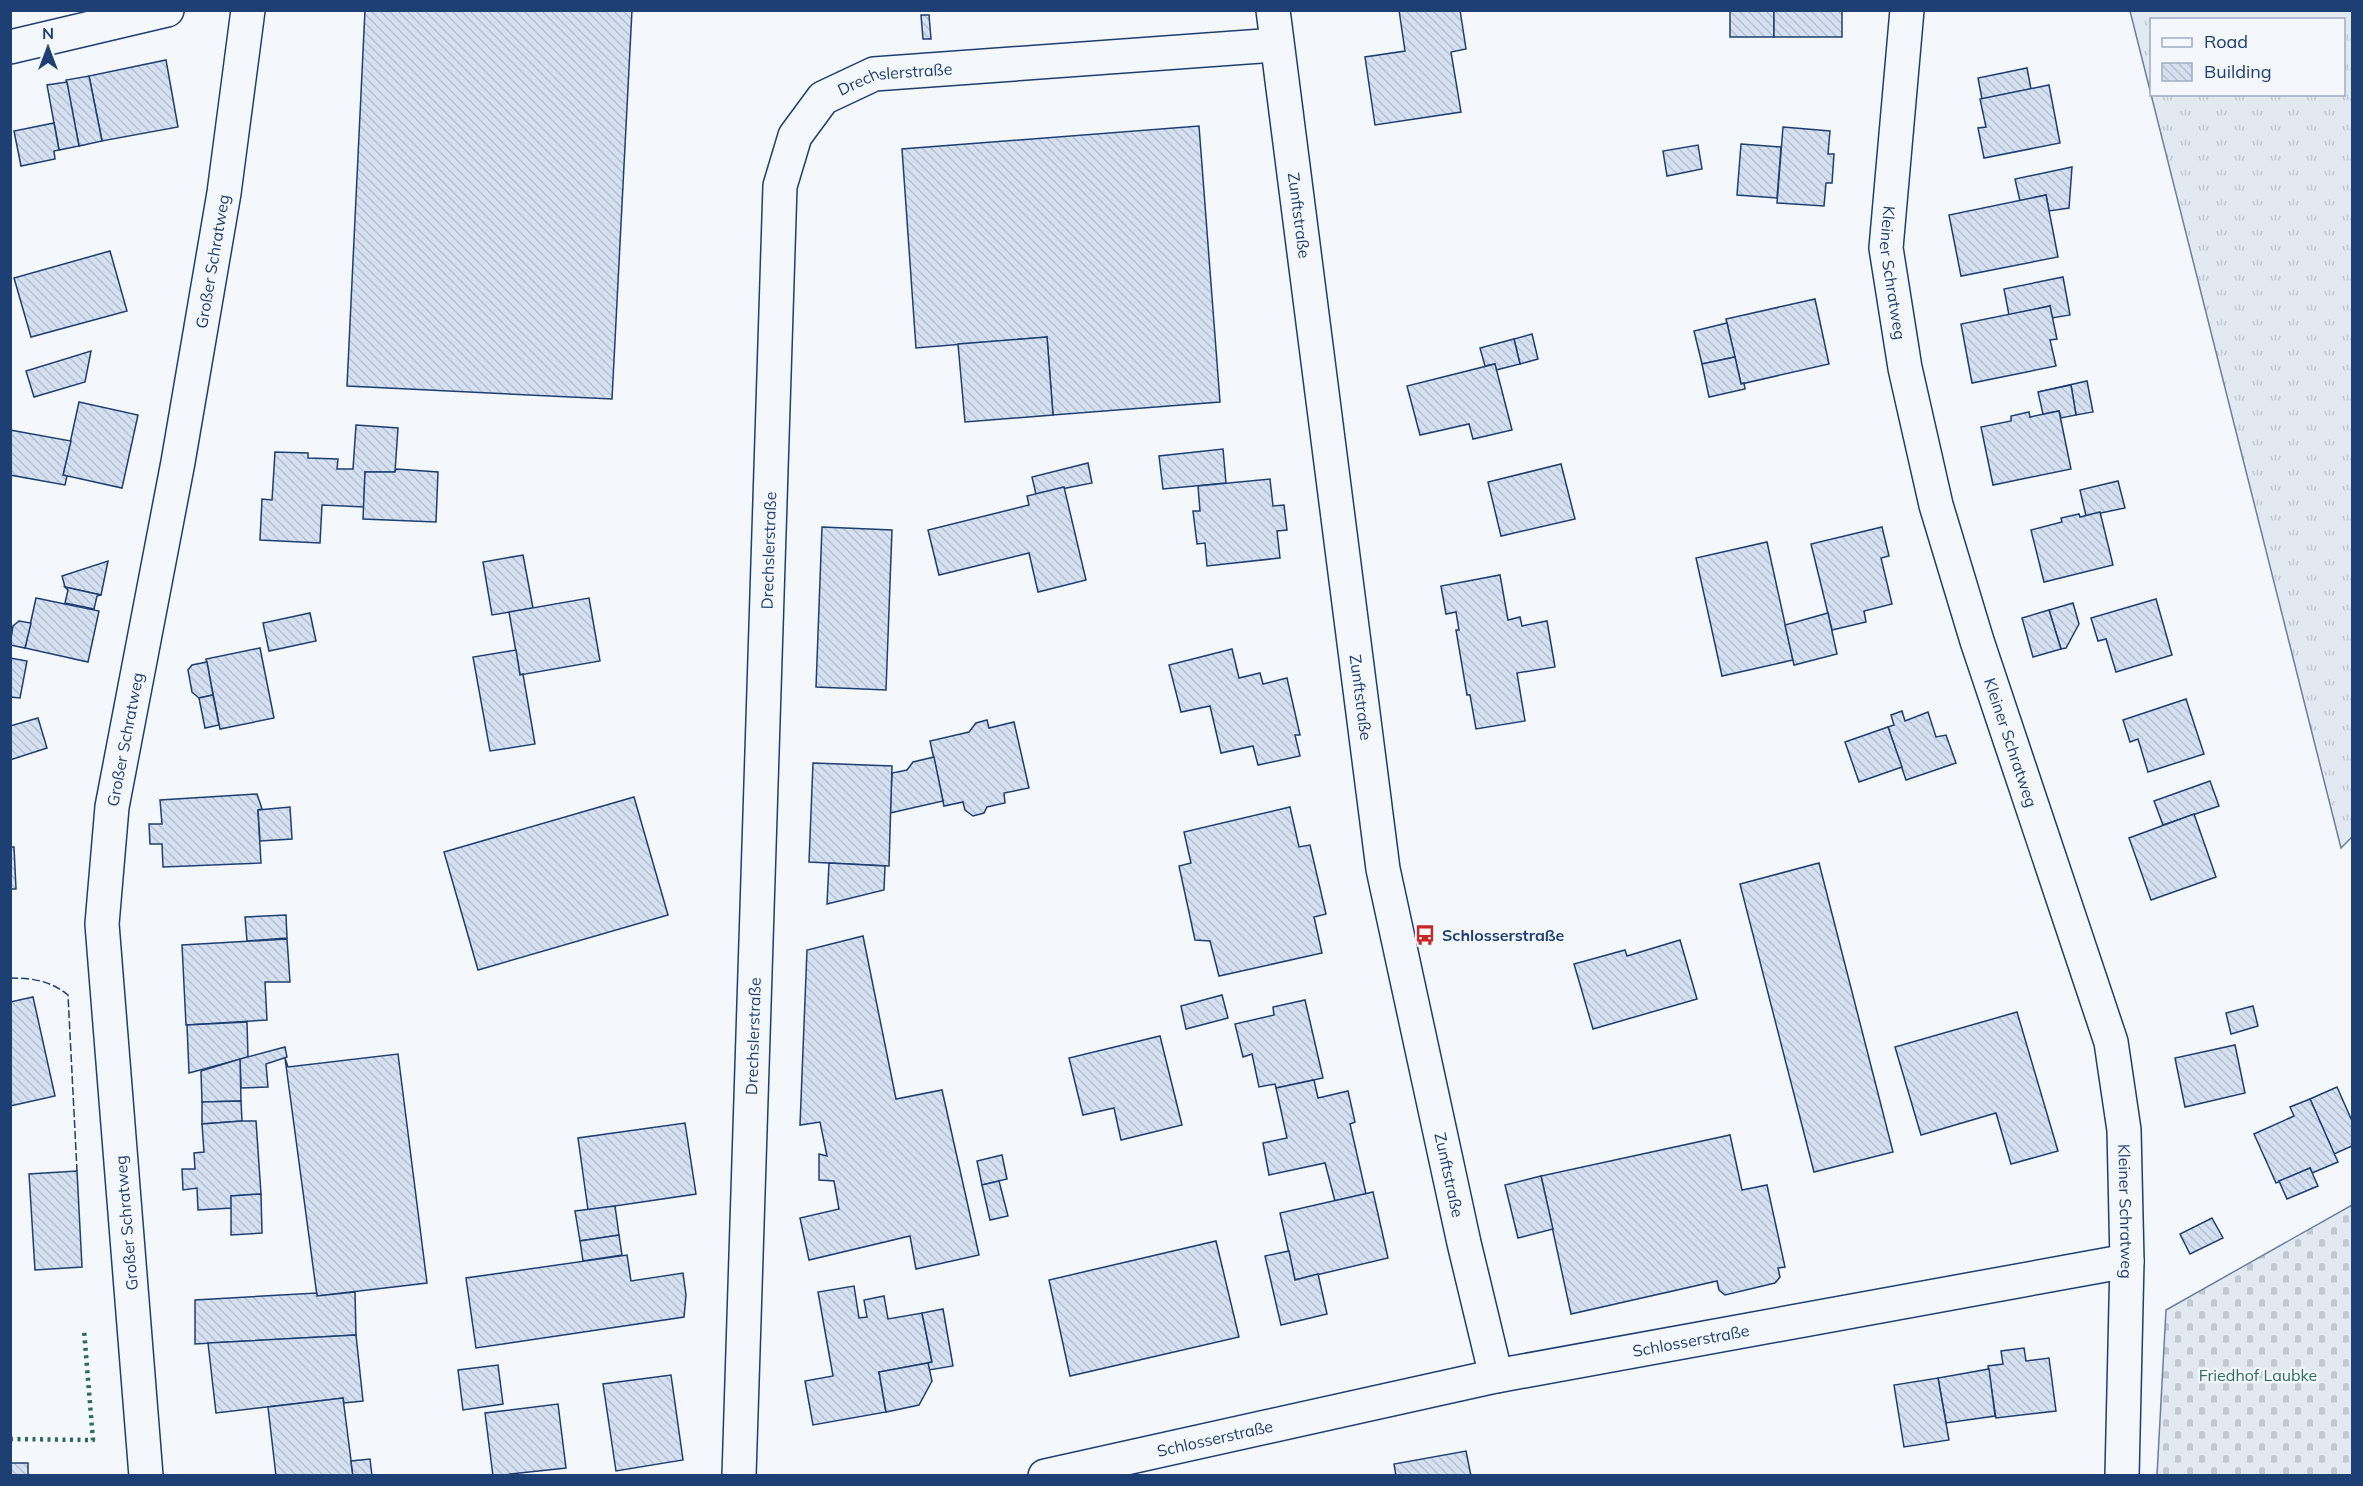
<svg xmlns="http://www.w3.org/2000/svg" width="2363" height="1486" font-family="Mulish,sans-serif">
<style>
.grass{fill:url(#grass-tufts);stroke:#687fa3;stroke-width:1.5;fill-rule:evenodd}
.cemetery{fill:url(#cemetery-stones);stroke:#687fa3;stroke-width:1.5}
.building{fill:url(#building-back-hatch);stroke:#1d3f73;stroke-width:1.5}
.lines{fill:none;stroke-linecap:round;stroke-linejoin:round}
.minor-casing{stroke:#1d3f73;stroke-width:36}
.minor{stroke:#f4f7fb;stroke-width:33}
.hedge{stroke:#2c6c60;stroke-width:4.5;stroke-dasharray:3 4.5;stroke-linecap:butt}
.fence{stroke:#1d3f73;stroke-width:1.5;stroke-dasharray:8 3;stroke-linecap:butt}
.labels{text-anchor:middle;stroke-width:4.5;stroke-linejoin:round;paint-order:stroke}
.street-label{font-size:16px;fill:#1d3f73;stroke:#f4f7fb}
.poi-label{font-size:16px;font-weight:bold;fill:#1d3f73;stroke:#f4f7fb;text-anchor:start}
.park-label{font-size:16px;fill:#2c6c60;stroke:#f4f7fb}
</style>
<defs>
<pattern id="grass-tufts" width="24" height="20" patternUnits="userSpaceOnUse" patternTransform="scale(1.5)"><rect width="24" height="20" fill="#e3e9f0"/><path d="M3 7l-1-3M5 7V3M7 7l1-3M15 17l-1-3M17 17v-4M19 17l1-3" fill="none" stroke="#c2c9d1"/></pattern>
<pattern id="cemetery-stones" width="16" height="16" patternUnits="userSpaceOnUse" patternTransform="scale(1.5)"><rect width="16" height="16" fill="#e3e9f0"/><path d="M2 7V4a2 2 0 0 1 4 0v3zM10 15v-3a2 2 0 0 1 4 0v3z" fill="#c2c9d1"/></pattern>
<pattern id="building-back-hatch" width="6" height="6" patternUnits="userSpaceOnUse" patternTransform="scale(1.5)"><rect width="6" height="6" fill="#d5e0f0"/><path d="M-1 5l2 2M0 0l6 6M5-1l2 2" fill="none" stroke="#b6c1d1"/></pattern>
</defs>
<rect width="100%" height="100%" fill="#f4f7fb"/>
<path class="grass" d="M 2130,11 L 2352,11 L 2352,837 L 2341,848 ZM 2152,20 L 2344,20 L 2344,94 L 2152,94 Z"/>
<path class="cemetery" d="M 2352,1205 L 2352,1475 L 2157,1475 L 2166,1310 Z"/>
<g class="building">
<path d="M 365,10 L 632,10 L 612,399 L 347,386 Z"/>
<path d="M 1399,10 L 1460,10 L 1466,49 L 1451,52 L 1461,112 L 1375,125 L 1365,57 L 1405,51 Z"/>
<rect x="1730" y="10" width="44" height="27"/>
<rect x="1774" y="10" width="68" height="27"/>
<path d="M 921,15 L 929,15 L 931,39 L 923,39 Z"/>
<path d="M 166,60 L 178,127 L 102,141 L 89,76 Z"/>
<path d="M 2027,68 L 2031,89 L 1982,99 L 1978,78 Z"/>
<path d="M 89,76 L 102,141 L 79,146 L 66,80 Z"/>
<path d="M 67,82 L 79,146 L 59,150 L 47,85 Z"/>
<path d="M 2049,85 L 2060,143 L 1984,158 L 1978,128 L 1986,127 L 1980,99 Z"/>
<path d="M 54,123 L 59,150 L 54,151 L 55,159 L 21,166 L 14,131 Z"/>
<path d="M 1199,126 L 1220,402 L 1053,415 L 1047,337 L 916,348 L 902,149 Z"/>
<path d="M 1783,127 L 1830,131 L 1828,154 L 1834,154 L 1832,183 L 1826,183 L 1824,206 L 1777,203 Z"/>
<path d="M 1741,144 L 1781,147 L 1777,198 L 1737,195 Z"/>
<path d="M 1698,145 L 1702,169 L 1667,176 L 1663,151 Z"/>
<path d="M 2072,167 L 2069,208 L 2049,211 L 2046,195 L 2020,201 L 2015,179 Z"/>
<path d="M 2046,195 L 2058,257 L 1961,276 L 1949,215 Z"/>
<path d="M 110,251 L 127,311 L 31,337 L 14,278 Z"/>
<path d="M 2063,277 L 2070,315 L 2052,318 L 2050,306 L 2009,315 L 2004,289 Z"/>
<path d="M 1815,299 L 1829,364 L 1741,384 L 1726,319 Z"/>
<path d="M 2050,306 L 2057,339 L 2050,340 L 2056,366 L 1972,383 L 1961,324 Z"/>
<path d="M 1727,323 L 1735,357 L 1702,364 L 1694,331 Z"/>
<path d="M 1532,334 L 1538,359 L 1520,364 L 1514,339 Z"/>
<path d="M 1047,337 L 1053,415 L 965,422 L 958,344 Z"/>
<path d="M 1514,339 L 1520,364 L 1496,370 L 1495,364 L 1485,366 L 1480,348 Z"/>
<path d="M 91,351 L 85,382 L 34,397 L 26,371 Z"/>
<path d="M 1735,357 L 1741,384 L 1744,383 L 1745,389 L 1709,397 L 1702,364 Z"/>
<path d="M 1495,364 L 1512,430 L 1473,439 L 1469,424 L 1420,435 L 1407,386 Z"/>
<path d="M 2087,381 L 2093,412 L 2076,415 L 2071,385 L 2038,392 Z"/>
<path d="M 2071,385 L 2076,415 L 2061,418 L 2059,411 L 2043,414 L 2038,392 Z"/>
<path d="M 79,402 L 138,415 L 122,488 L 63,475 Z"/>
<path d="M 2059,411 L 2071,469 L 1993,485 L 1981,427 L 2011,421 L 2011,416 L 2029,412 L 2030,417 Z"/>
<path d="M 356,425 L 398,428 L 395,472 L 365,472 L 364,507 L 322,505 L 320,543 L 260,540 L 262,499 L 272,500 L 275,452 L 308,453 L 308,458 L 338,459 L 337,469 L 353,469 Z"/>
<path d="M 10,430 L 71,441 L 63,475 L 67,476 L 65,485 L 10,475 Z"/>
<path d="M 1223,449 L 1226,483 L 1163,489 L 1159,456 Z"/>
<path d="M 1088,463 L 1092,483 L 1036,494 L 1032,477 Z"/>
<path d="M 1561,464 L 1575,519 L 1501,536 L 1488,482 Z"/>
<path d="M 396,469 L 438,472 L 436,522 L 363,519 L 365,472 L 395,472 Z"/>
<path d="M 1270,479 L 1273,506 L 1284,505 L 1287,530 L 1277,531 L 1280,558 L 1207,566 L 1205,543 L 1197,544 L 1193,511 L 1200,511 L 1198,486 Z"/>
<path d="M 2118,481 L 2125,508 L 2086,516 L 2080,490 Z"/>
<path d="M 1064,487 L 1086,580 L 1038,592 L 1029,553 L 939,575 L 928,530 L 1029,505 L 1027,496 Z"/>
<path d="M 2100,512 L 2113,565 L 2044,582 L 2031,530 L 2062,522 L 2061,518 L 2079,514 L 2080,517 Z"/>
<path d="M 822,527 L 892,530 L 886,690 L 816,687 Z"/>
<path d="M 1882,527 L 1889,556 L 1881,558 L 1892,604 L 1864,611 L 1866,622 L 1832,630 L 1811,544 Z"/>
<path d="M 1767,542 L 1793,660 L 1722,676 L 1696,558 Z"/>
<path d="M 523,555 L 533,608 L 492,615 L 483,562 Z"/>
<path d="M 108,561 L 101,595 L 65,587 L 62,576 Z"/>
<path d="M 1500,575 L 1508,620 L 1520,617 L 1522,626 L 1547,621 L 1555,667 L 1517,673 L 1525,721 L 1476,729 L 1470,695 L 1467,695 L 1456,630 L 1459,630 L 1456,612 L 1446,614 L 1441,586 Z"/>
<path d="M 65,587 L 101,595 L 97,596 L 94,609 L 65,603 L 68,590 Z"/>
<path d="M 36,598 L 99,611 L 88,662 L 25,648 Z"/>
<path d="M 589,598 L 600,661 L 520,675 L 509,612 Z"/>
<path d="M 2156,599 L 2172,655 L 2116,672 L 2106,639 L 2098,641 L 2091,618 Z"/>
<path d="M 2073,603 L 2079,624 L 2066,648 L 2061,649 L 2049,610 Z"/>
<path d="M 2049,610 L 2061,649 L 2033,657 L 2022,618 Z"/>
<path d="M 310,613 L 316,641 L 269,651 L 263,623 Z"/>
<path d="M 1828,613 L 1837,654 L 1794,665 L 1785,625 Z"/>
<path d="M 19,621 L 31,623 L 25,648 L 10,645 L 13,626 Z"/>
<path d="M 260,648 L 274,718 L 220,729 L 206,659 Z"/>
<path d="M 1232,649 L 1239,678 L 1260,673 L 1263,684 L 1287,678 L 1300,735 L 1295,735 L 1300,756 L 1258,765 L 1253,746 L 1221,753 L 1210,706 L 1181,712 L 1169,665 Z"/>
<path d="M 516,650 L 520,675 L 523,674 L 535,744 L 490,751 L 473,657 Z"/>
<path d="M 10,658 L 27,661 L 20,698 L 10,697 Z"/>
<path d="M 207,662 L 213,695 L 199,698 L 192,692 L 188,670 L 192,665 Z"/>
<path d="M 213,695 L 219,725 L 205,728 L 199,698 Z"/>
<path d="M 2186,699 L 2204,754 L 2148,772 L 2138,739 L 2130,742 L 2123,720 Z"/>
<path d="M 1902,711 L 1905,721 L 1928,712 L 1936,737 L 1946,735 L 1956,763 L 1906,780 L 1888,727 L 1894,725 L 1891,715 Z"/>
<path d="M 38,718 L 47,748 L 10,760 L 10,726 Z"/>
<path d="M 987,720 L 989,728 L 1014,722 L 1029,788 L 1004,793 L 1005,803 L 987,807 L 984,813 L 973,816 L 965,810 L 963,802 L 944,806 L 930,741 L 969,732 L 976,723 Z"/>
<path d="M 1888,727 L 1902,767 L 1859,782 L 1845,742 Z"/>
<path d="M 934,757 L 943,801 L 890,813 L 892,773 L 907,770 L 913,762 Z"/>
<path d="M 813,763 L 892,766 L 889,866 L 809,862 Z"/>
<path d="M 2210,781 L 2219,806 L 2163,825 L 2154,801 Z"/>
<path d="M 257,794 L 262,809 L 258,810 L 261,863 L 163,867 L 162,844 L 150,844 L 149,824 L 162,824 L 160,800 Z"/>
<path d="M 634,797 L 668,915 L 478,970 L 444,852 Z"/>
<path d="M 290,807 L 292,839 L 260,841 L 258,810 Z"/>
<path d="M 1290,807 L 1299,847 L 1310,845 L 1326,914 L 1314,917 L 1322,953 L 1219,976 L 1210,941 L 1195,940 L 1179,866 L 1191,863 L 1184,832 Z"/>
<path d="M 2194,814 L 2216,877 L 2151,900 L 2129,838 Z"/>
<path d="M 10,847 L 14,847 L 16,889 L 10,889 Z"/>
<path d="M 829,863 L 885,866 L 884,890 L 827,904 Z"/>
<path d="M 1819,863 L 1893,1152 L 1814,1172 L 1740,884 Z"/>
<path d="M 286,915 L 287,938 L 247,941 L 245,917 Z"/>
<path d="M 863,936 L 896,1099 L 942,1090 L 979,1255 L 916,1269 L 910,1236 L 809,1260 L 800,1218 L 839,1209 L 834,1181 L 819,1180 L 819,1154 L 827,1156 L 820,1122 L 800,1125 L 807,950 Z"/>
<path d="M 287,939 L 290,982 L 265,982 L 267,1020 L 186,1025 L 182,945 Z"/>
<path d="M 1680,940 L 1697,999 L 1593,1029 L 1574,964 L 1625,950 L 1627,956 Z"/>
<path d="M 1222,995 L 1228,1018 L 1186,1029 L 1181,1006 Z"/>
<path d="M 33,997 L 55,1096 L 10,1106 L 10,1002 Z"/>
<path d="M 1305,1000 L 1323,1078 L 1276,1088 L 1275,1084 L 1259,1087 L 1252,1054 L 1243,1057 L 1235,1024 L 1274,1015 L 1273,1007 Z"/>
<path d="M 2253,1006 L 2258,1026 L 2231,1034 L 2226,1013 Z"/>
<path d="M 2017,1012 L 2058,1151 L 2011,1164 L 1996,1113 L 1921,1135 L 1895,1047 Z"/>
<path d="M 247,1022 L 248,1057 L 189,1073 L 187,1025 Z"/>
<path d="M 1160,1036 L 1182,1125 L 1121,1140 L 1114,1108 L 1083,1115 L 1069,1058 Z"/>
<path d="M 2235,1045 L 2245,1093 L 2185,1107 L 2175,1058 Z"/>
<path d="M 285,1047 L 287,1057 L 266,1064 L 268,1087 L 241,1088 L 240,1059 Z"/>
<path d="M 398,1054 L 427,1283 L 317,1296 L 285,1058 L 288,1067 Z"/>
<path d="M 240,1059 L 241,1101 L 202,1102 L 201,1071 Z"/>
<path d="M 1314,1080 L 1318,1098 L 1348,1091 L 1355,1122 L 1350,1124 L 1366,1194 L 1335,1201 L 1325,1163 L 1269,1175 L 1263,1143 L 1287,1138 L 1276,1088 Z"/>
<path d="M 2337,1087 L 2352,1121 L 2352,1146 L 2334,1154 L 2310,1099 Z"/>
<path d="M 2310,1099 L 2338,1162 L 2312,1173 L 2310,1168 L 2276,1183 L 2254,1134 L 2294,1116 L 2290,1107 Z"/>
<path d="M 241,1101 L 242,1121 L 202,1124 L 202,1102 Z"/>
<path d="M 242,1121 L 256,1121 L 261,1194 L 231,1196 L 232,1208 L 198,1210 L 197,1188 L 183,1190 L 182,1169 L 195,1169 L 194,1153 L 204,1152 L 202,1124 Z"/>
<path d="M 685,1123 L 696,1194 L 588,1210 L 578,1138 Z"/>
<path d="M 1730,1135 L 1742,1190 L 1767,1185 L 1785,1267 L 1778,1268 L 1780,1277 L 1775,1283 L 1725,1295 L 1719,1290 L 1717,1281 L 1571,1314 L 1541,1176 Z"/>
<path d="M 1002,1155 L 1007,1179 L 982,1185 L 977,1161 Z"/>
<path d="M 2310,1168 L 2318,1186 L 2287,1199 L 2279,1181 Z"/>
<path d="M 77,1171 L 82,1267 L 35,1270 L 29,1174 Z"/>
<path d="M 1541,1176 L 1553,1229 L 1518,1238 L 1505,1185 Z"/>
<path d="M 999,1181 L 1008,1216 L 990,1220 L 982,1185 Z"/>
<path d="M 1373,1192 L 1388,1258 L 1295,1280 L 1280,1213 Z"/>
<path d="M 261,1194 L 262,1233 L 231,1235 L 231,1196 Z"/>
<path d="M 615,1206 L 619,1235 L 580,1241 L 575,1211 Z"/>
<path d="M 2212,1218 L 2223,1238 L 2190,1254 L 2180,1234 Z"/>
<path d="M 619,1235 L 622,1255 L 583,1261 L 580,1241 Z"/>
<path d="M 1216,1241 L 1239,1337 L 1070,1376 L 1049,1280 Z"/>
<path d="M 1289,1251 L 1295,1280 L 1318,1274 L 1327,1314 L 1281,1325 L 1265,1256 Z"/>
<path d="M 627,1255 L 631,1281 L 683,1273 L 686,1295 L 684,1317 L 476,1348 L 466,1278 Z"/>
<path d="M 854,1286 L 859,1318 L 867,1317 L 864,1300 L 884,1296 L 888,1319 L 922,1313 L 932,1362 L 879,1372 L 886,1412 L 813,1425 L 805,1381 L 833,1376 L 818,1292 Z"/>
<path d="M 355,1292 L 356,1335 L 195,1344 L 195,1300 L 317,1293 L 317,1296 Z"/>
<path d="M 943,1309 L 953,1366 L 929,1370 L 928,1363 L 932,1362 L 922,1313 Z"/>
<path d="M 356,1335 L 363,1401 L 344,1403 L 343,1398 L 216,1413 L 208,1343 Z"/>
<path d="M 2024,1348 L 2026,1361 L 2049,1358 L 2056,1411 L 1996,1418 L 1988,1366 L 2003,1364 L 2001,1351 Z"/>
<path d="M 928,1363 L 932,1381 L 919,1405 L 886,1412 L 879,1372 Z"/>
<path d="M 498,1365 L 503,1404 L 463,1410 L 458,1370 Z"/>
<path d="M 1989,1369 L 1995,1416 L 1946,1423 L 1938,1378 Z"/>
<path d="M 671,1375 L 683,1460 L 616,1471 L 603,1384 Z"/>
<path d="M 1938,1378 L 1949,1440 L 1904,1447 L 1894,1385 Z"/>
<path d="M 343,1398 L 353,1476 L 276,1476 L 268,1407 Z"/>
<path d="M 558,1404 L 566,1468 L 493,1476 L 485,1413 Z"/>
<path d="M 1466,1451 L 1471,1476 L 1396,1476 L 1394,1464 Z"/>
<path d="M 370,1459 L 372,1476 L 353,1476 L 351,1461 Z"/>
<rect x="10" y="1463" width="18" height="13"/>
</g>
<g class="lines">
<g class="minor-casing">
<g id="minor">
<path id="s1" d="M 1273,10 L 1383,869 L 1464,1243 L 1496,1376"/>
<path id="s2" d="M 1907,10 L 1886,248 L 1905,368 L 1936,505 L 1977,641 L 2111,1042 L 2124,1130 L 2127,1261 L 2122,1476"/>
<path d="M 10,47 L 167,10"/>
<path id="s3" d="M 146,1476 L 102,924 L 112,807 L 178,462 L 224,193 L 248,10"/>
<path id="s4" d="M 739,1476 L 780,186 L 795,136 L 823,98 L 874,74 L 1276,45"/>
<path id="s5" d="M 1045,1476 L 1496,1376 L 2127,1261"/>
</g>
</g>
<use href="#minor" class="minor"/>
<path class="hedge" d="M 10,1439 L 93,1440 L 84,1330"/>
<path class="fence" d="M 10,978 C 33,978 51,981 68,995 L 77,1171"/>
</g>
<defs>
<g id="bus-bare" transform="scale(1.62)"><path d="M-5-6H5V4H4V6H2V4H-2V6H-4V4H-5ZM-3.5-4V0h7V-4ZM-3.5 1.2v1.5H-2V1.2ZM2 1.2v1.5H3.5V1.2Z" fill="#c62828" stroke="#f4f7fb" stroke-width="2.5" paint-order="stroke"/></g>
</defs>
<g fill-rule="evenodd">
<use href="#bus-bare" x="1425" y="935"/>
</g>
<g class="labels">
<g class="street-label">
<text dy="6" stroke="none"><textPath href="#s4" startOffset="1466">Drechslerstraße</textPath></text>
<text dy="6" stroke="none"><textPath href="#s1" startOffset="207">Zunftstraße</textPath></text>
<text dy="6" stroke="none"><textPath href="#s3" startOffset="1226">Großer Schratweg</textPath></text>
<text dy="6" stroke="none"><textPath href="#s2" startOffset="264">Kleiner Schratweg</textPath></text>
<text dy="6" stroke="none"><textPath href="#s4" startOffset="926">Drechslerstraße</textPath></text>
<text dy="6" stroke="none"><textPath href="#s1" startOffset="693">Zunftstraße</textPath></text>
<text dy="6" stroke="none"><textPath href="#s3" startOffset="740">Großer Schratweg</textPath></text>
<text dy="6" stroke="none"><textPath href="#s2" startOffset="750">Kleiner Schratweg</textPath></text>
<text dy="6" stroke="none"><textPath href="#s4" startOffset="440">Drechslerstraße</textPath></text>
<text dy="6" stroke="none"><textPath href="#s1" startOffset="1179">Zunftstraße</textPath></text>
<text dy="6" stroke="none"><textPath href="#s2" startOffset="1236">Kleiner Schratweg</textPath></text>
<text transform="translate(126 1223) rotate(-95)" y="6">Großer Schratweg</text>
<text dy="6" stroke="none"><textPath href="#s5" startOffset="660">Schlosserstraße</textPath></text>
<text dy="6" stroke="none"><textPath href="#s5" startOffset="174">Schlosserstraße</textPath></text>
</g>
<g class="poi-label">
<text x="1442" y="941">Schlosserstraße</text>
</g>
<g class="park-label">
<text x="2258" y="1381">Friedhof Laubke</text>
</g>
</g>
<rect width="2363" height="1486" fill="none" stroke="#1d3f73" stroke-width="24"/>
<rect x="2150" y="18" width="195" height="78" fill="#f4f7fb" stroke="#9eadc5" stroke-width="1.5"/>
<rect x="2162" y="38" width="30" height="9" fill="#f4f7fb" stroke="#9eadc5" stroke-width="1.5"/>
<text x="2204" y="48" font-size="18" fill="#1d3f73">Road</text>
<rect x="2162" y="63" width="30" height="18" fill="url(#building-back-hatch)" stroke="#9eadc5" stroke-width="1.5"/>
<text x="2204" y="78" font-size="18" fill="#1d3f73">Building</text>
<g transform="translate(48 48)" stroke="#f4f7fb" stroke-width="4.5" paint-order="stroke">
<path d="M0-4.5L10 22L0 15L-10 22Z" fill="#1d3f73"/>
<text y="-9" font-size="16" font-weight="bold" text-anchor="middle" fill="#1d3f73">N</text>
</g>
</svg>
